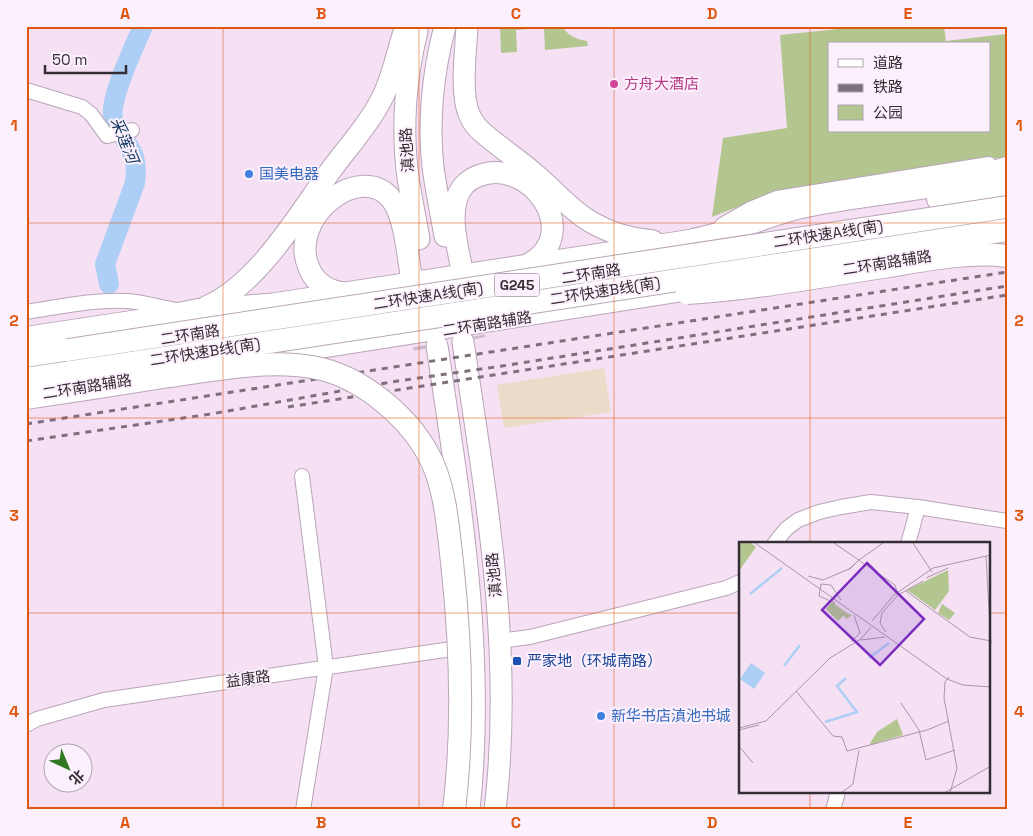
<svg xmlns="http://www.w3.org/2000/svg" width="1033" height="836" font-family="'Space Grotesk','Noto Sans SC',sans-serif">
<style>
.industrial{fill:#ecdbc9}
.green{fill:#b4c690;fill-rule:evenodd}
.lines{fill:none;stroke-linecap:round;stroke-linejoin:round}
.river{stroke:#adcff5;stroke-width:20}
.primary-tunnel{stroke:#cfbcce;stroke-width:21;stroke-dasharray:21 11;stroke-linecap:butt}
.minor-casing{stroke:#b9a5b8;stroke-width:16}
.primary-casing{stroke:#b9a5b8;stroke-width:23}
.trunk-casing{stroke:#b9a5b8;stroke-width:24}
.minor{stroke:#fff;stroke-width:14}
.primary{stroke:#fff;stroke-width:21}
.trunk{stroke:#fff;stroke-width:22}
.rail{stroke:#7e717d;stroke-width:3;stroke-dasharray:6 6;stroke-linecap:butt}
.trunk-bridge-casing{stroke:#b9a5b8;stroke-width:24;stroke-linecap:butt}
.trunk-bridge{stroke:#fff;stroke-width:22}
.grid{fill:none;stroke:#df570e;stroke-width:1;stroke-opacity:0.55}
.hotel-dot{fill:#d1479c;stroke:#fdf0fd;stroke-width:2}
.shop-dot{fill:#3f7fe0;stroke:#fdf0fd;stroke-width:2}
.transit-dot{fill:#1a4fb4;stroke:#fdf0fd;stroke-width:2}
.labels{text-anchor:middle;stroke-width:4;stroke-linejoin:round;paint-order:stroke}
.shield{fill:#fdf0fd;stroke:#716870;stroke-width:1}
.shield-label{font-size:14px;font-weight:bold;fill:#352d34}
.hotel-label{font-size:15px;fill:#b23c85;stroke:#fdf0fd;text-anchor:start}
.street-label{font-size:15px;fill:#352d34;stroke:#fdf0fd}
.shop-label{font-size:15px;fill:#366cbe;stroke:#fdf0fd;text-anchor:start}
.transit-label{font-size:15px;fill:#164399;stroke:#fdf0fd;text-anchor:start}
.water-label{font-size:16px;font-style:italic;fill:#10385f;stroke:#fdf0fd}
.inset-river{fill:none;stroke:#adcff5;stroke-width:2.5}
.inset-road{fill:none;stroke:#a898a7;stroke-width:1}
.view{fill:#7b2cbf;fill-opacity:0.15;stroke:#7b2cbf;stroke-width:2.5}
.inset-edge{fill:none;stroke:#352d34;stroke-width:2.5}
.neatline{fill:none;stroke:#df570e;stroke-width:2}
.grid-label{font-size:16px;text-anchor:middle;font-weight:bold;fill:#df570e}
</style>
<rect width="100%" height="100%" fill="#f5e0f4"/>
<path class="industrial" d="M 604,368 L 611,412 L 504,428 L 497,385 Z"/>
<g class="green">
<path d="M 500,26 L 562,26 C 568,36 576,39 587,41 L 588,46 L 545,50 L 544,28 L 516,30 L 517,52 L 501,53 Z"/>
<path d="M 867,26 L 944,26 L 946,41 L 1006,34 L 1007,157 L 777,191 L 712,217 L 723,138 L 787,128 L 780,35 ZM 829,44 L 989,44 L 989,131 L 829,131 Z"/>
</g>
<g class="lines">
<path class="river" d="M 109,284 L 105,264 L 135,183 C 138,160 134,154 122,135 C 120,131 116,127 114,122 C 106,103 135,46 143,26"/>
<g class="primary-tunnel">
<path d="M 468,305 L 475,339"/>
<path d="M 418,314 L 424,349"/>
</g>
<g class="minor-casing">
<g id="minor">
<path d="M 26,90 L 82,107 L 91,114 L 107,136 L 132,130"/>
<path d="M 722,225 L 750,209 L 777,198 L 989,164"/>
<path d="M 26,312 C 59,307 94,299 127,301 C 144,302 161,308 177,310"/>
<path d="M 281,357 L 695,292"/>
<path d="M 302,476 L 326,667 L 303,810"/>
<path d="M 774,544 L 786,529 L 798,520 L 819,512 L 841,507 L 871,502 L 918,507 L 1007,521"/>
<path d="M 908,544 L 918,507"/>
<path d="M 499,641 L 530,637 L 726,588 L 740,582"/>
<path d="M 26,725 L 37,719 L 104,700 L 465,647"/>
<path d="M 833,810 L 838,792"/>
</g>
</g>
<g class="primary-casing">
<g id="primary">
<path d="M 445,26 C 433,72 428,120 433,167 C 436,190 441,213 445,236"/>
<path d="M 467,26 C 466,51 460,91 469,114 C 472,121 476,127 482,132 C 499,147 519,160 536,175 C 554,190 570,210 591,222 C 610,233 631,239 653,241"/>
<path d="M 417,31 C 406,76 402,124 407,170 C 410,193 415,216 419,239"/>
<path d="M 461,265 C 457,245 451,221 456,201 C 459,189 467,180 478,176 C 530,155 586,235 527,265"/>
<path d="M 344,293 C 328,291 315,283 309,268 C 287,218 361,159 392,200 C 405,218 407,253 411,274"/>
<path d="M 206,307 C 258,285 298,215 331,170 C 347,148 367,127 380,102 C 393,79 397,51 406,26"/>
<path d="M 198,310 L 273,304 L 693,240"/>
<path d="M 463,342 C 486,496 514,653 495,810"/>
<path d="M 437,346 C 460,499 486,654 469,810"/>
</g>
</g>
<g class="trunk-casing">
<g id="trunk">
<path d="M 938,199 L 1007,189"/>
<path d="M 693,240 C 732,233 767,214 806,206 C 872,192 942,190 1007,168"/>
<path d="M 26,338 L 165,317 L 198,310"/>
<path d="M 26,357 L 68,350"/>
</g>
</g>
<use href="#minor" class="minor"/>
<use href="#primary" class="primary"/>
<use href="#trunk" class="trunk"/>
<g class="rail">
<path d="M 288,407 L 1007,295"/>
<path d="M 26,424 L 1007,272"/>
<path d="M 26,441 L 211,414 L 391,382 L 502,366 L 1007,286"/>
</g>
<g class="trunk-bridge-casing">
<g id="trunk-bridge">
<path d="M 687,293 C 755,289 822,276 889,266 C 925,260 970,251 1007,256"/>
<path d="M 68,350 L 1007,207"/>
<path d="M 26,379 L 1007,230"/>
<path d="M 26,398 C 74,391 121,384 169,376 C 213,370 268,359 312,367 C 361,375 413,419 433,464 C 446,494 448,529 452,562 C 461,644 464,728 454,810"/>
</g>
</g>
<use href="#trunk-bridge" class="trunk-bridge"/>
</g>
<path class="grid" d="M 223,26 L 223,810M 419,26 L 419,810M 614,26 L 614,810M 810,26 L 810,544M 26,223 L 1007,223M 26,418 L 1007,418M 26,613 L 740,613M 989,613 L 1007,613M 810,792 L 810,810"/>
<circle class="hotel-dot" cx="614" cy="84" r="5"/>
<g class="shop-dot">
<circle cx="249" cy="174" r="5"/>
<circle cx="601" cy="716" r="5"/>
</g>
<rect class="transit-dot" x="512" y="656" width="10" height="10" rx="2.5"/>
<g class="labels">
<rect class="shield" x="494.5" y="273.5" width="45" height="23" rx="4"/>
<g class="shield-label">
<text x="517" y="290">G245</text>
</g>
<g class="hotel-label">
<text x="624" y="89">方舟大酒店</text>
</g>
<g class="street-label">
<text transform="translate(407 150) rotate(-93)" y="5">滇池路</text>
<text transform="translate(828 234) rotate(-9)" y="5">二环快速A线(南)</text>
<text transform="translate(887 263) rotate(-9)" y="5">二环南路辅路</text>
<text transform="translate(591 274) rotate(-9)" y="5">二环南路</text>
<text transform="translate(605 291) rotate(-9)" y="5">二环快速B线(南)</text>
<text transform="translate(428 296) rotate(-9)" y="5">二环快速A线(南)</text>
<text transform="translate(487 324) rotate(-9)" y="5">二环南路辅路</text>
<text transform="translate(190 335) rotate(-9)" y="5">二环南路</text>
<text transform="translate(205 352) rotate(-9)" y="5">二环快速B线(南)</text>
<text transform="translate(87 387) rotate(-9)" y="5">二环南路辅路</text>
<text transform="translate(494 575) rotate(-95)" y="5">滇池路</text>
<text transform="translate(248 679) rotate(-8)" y="5">益康路</text>
</g>
<g class="shop-label">
<text x="259" y="179">国美电器</text>
<text x="611" y="721">新华书店滇池书城</text>
</g>
<g class="transit-label">
<text x="527" y="666">严家地（环城南路）</text>
</g>
<g class="water-label">
<text transform="translate(125 140) rotate(68)" y="6">采莲河</text>
</g>
</g>
<g transform="translate(739 542)">
<rect width="251" height="251" fill="#f5e0f4"/>
<path d="M 0,1 L 12,1 L 17,5 L 0,29 ZM 209,28 L 210,49 L 196,68 L 168,48 ZM 93,60 L 108,71 L 113,73 L 108,77 L 104,74 L 99,79 L 87,67 ZM 203,62 L 216,71 L 210,78 L 199,71 ZM 158,177 L 164,193 L 130,203 L 138,190 Z" fill="#b4c690"/>
<path d="M 12,121 L 26,131 L 15,147 L 1,137 Z" fill="#adcff5"/>
<path class="inset-river" d="M 11,52 L 43,26M 130,116 L 150,101M 45,124 L 61,103M 86,180 L 118,170 L 98,144 L 107,136"/>
<path class="inset-road" d="M 16,1 L 208,137 L 224,143 L 252,145M 95,1 L 156,43 L 158,50M 174,1 L 193,30M 247,14 L 252,102M 120,18 L 144,1M 110,28 L 120,18 L 110,27M 69,34 L 84,38 L 110,27M 187,36 L 209,26M 167,49 L 231,95 L 252,99M 96,61 L 80,54 L 82,42 L 92,43 L 102,58M 133,79 L 155,53 L 194,26 L 252,13M 147,90 L 141,81 L 143,71 L 159,53 L 184,39M 122,98 L 146,95M 112,100 L 121,91 L 115,73M 210,135 L 206,140 L 205,156 L 218,226 L 211,251M 57,149 L 94,194 L 103,195 L 108,209 L 188,188 L 210,179M 162,161 L 180,188 L 187,218 L 216,208M 0,186 L 27,179 L 91,116 L 122,97 L 132,85M 0,188 L 20,183M 0,204 L 14,221M 102,251 L 114,242 L 120,208M 205,251 L 252,224"/>
<path class="view" d="M 128,21 L 185,77 L 141,123 L 83,68 Z"/>
<rect width="251" height="251" class="inset-edge"/>
</g>
<rect width="1033" height="836" fill="none" stroke="#fdf0fd" stroke-width="55"/>
<rect x="828" y="42" width="162" height="90" fill="#fdf0fd" stroke="#ada2ad"/>
<rect x="838" y="59" width="25" height="8" fill="#ffffff" stroke="#ada2ad"/>
<text x="873" y="68" font-size="15" fill="#352d34">道路</text>
<rect x="838" y="84" width="25" height="8" fill="#7e717d" stroke="#ada2ad"/>
<text x="873" y="92" font-size="15" fill="#352d34">铁路</text>
<rect x="838" y="105" width="25" height="15" fill="#b4c690" stroke="#ada2ad"/>
<text x="873" y="118" font-size="15" fill="#352d34">公园</text>
<g transform="translate(68 768) rotate(136)"><circle r="24" fill="#fdf0fd" stroke="#ada2ad"/>
<path d="M0-4L9 19L0 12L-9 19Z" fill="#2e791f"/>
<text y="-8" font-size="14" font-weight="bold" text-anchor="middle" fill="#352d34">北</text>
</g>
<path d="M45 65v8h81v-8" fill="none" stroke="#352d34" stroke-width="2.5"/>
<text x="52" y="65" font-size="15" fill="#352d34" stroke="#fdf0fd" stroke-width="4" paint-order="stroke">50 m</text>
<rect x="28" y="28" width="978" height="780" class="neatline"/>
<g class="grid-label">
<text x="125" y="19">A</text>
<text x="321" y="19">B</text>
<text x="516" y="19">C</text>
<text x="712" y="19">D</text>
<text x="908" y="19">E</text>
<text x="14" y="131">1</text>
<text x="1019" y="131">1</text>
<text x="14" y="326">2</text>
<text x="1019" y="326">2</text>
<text x="14" y="521">3</text>
<text x="1019" y="521">3</text>
<text x="14" y="717">4</text>
<text x="1019" y="717">4</text>
<text x="125" y="828">A</text>
<text x="321" y="828">B</text>
<text x="516" y="828">C</text>
<text x="712" y="828">D</text>
<text x="908" y="828">E</text>
</g>
</svg>
